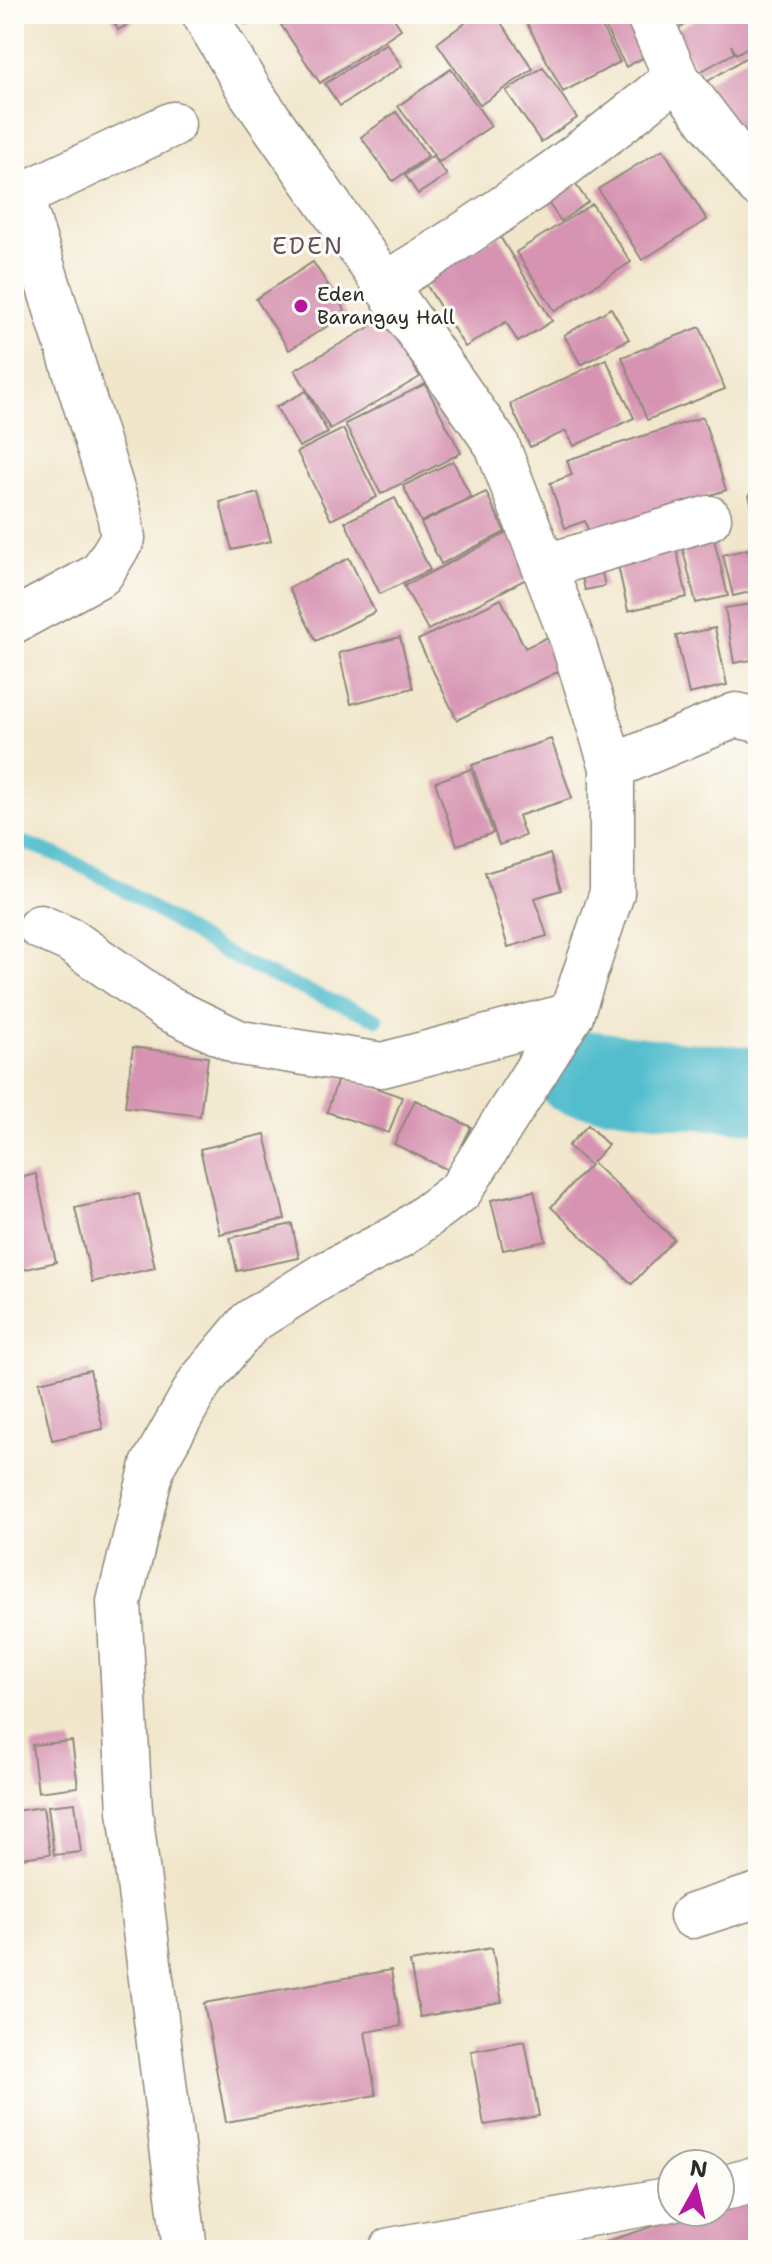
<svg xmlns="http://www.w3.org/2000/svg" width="772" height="2264" font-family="'Shantell Sans',sans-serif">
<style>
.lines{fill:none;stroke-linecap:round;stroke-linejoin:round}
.stream{stroke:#52bdcd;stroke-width:14}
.river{stroke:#52bdcd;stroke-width:86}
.building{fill:#d794b2}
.minor-casing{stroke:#8e887b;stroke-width:47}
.minor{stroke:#fff;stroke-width:44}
.poi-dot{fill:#b5179e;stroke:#fdfcf7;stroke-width:3}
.labels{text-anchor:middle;stroke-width:6;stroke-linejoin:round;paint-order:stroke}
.poi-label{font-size:20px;fill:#2b2b2b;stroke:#fdfcf7;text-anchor:start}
.quarter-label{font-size:24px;letter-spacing:2px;fill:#67505a;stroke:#fdfcf7}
</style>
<rect width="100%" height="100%" fill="#fdfcf7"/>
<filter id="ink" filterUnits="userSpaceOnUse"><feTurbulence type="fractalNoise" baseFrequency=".0125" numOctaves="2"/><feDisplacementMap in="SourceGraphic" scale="16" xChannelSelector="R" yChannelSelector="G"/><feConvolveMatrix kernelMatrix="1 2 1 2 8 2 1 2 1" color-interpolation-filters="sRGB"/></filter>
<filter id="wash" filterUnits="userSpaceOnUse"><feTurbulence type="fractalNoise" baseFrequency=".006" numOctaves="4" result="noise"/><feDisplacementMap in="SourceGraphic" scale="32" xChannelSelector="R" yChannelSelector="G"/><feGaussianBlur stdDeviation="1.8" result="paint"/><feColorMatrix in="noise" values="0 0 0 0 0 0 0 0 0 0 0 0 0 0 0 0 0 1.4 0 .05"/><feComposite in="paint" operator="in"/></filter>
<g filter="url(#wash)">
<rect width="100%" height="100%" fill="#f1e6cb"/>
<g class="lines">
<path class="stream" d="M 14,840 C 90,861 138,901 203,940 C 257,973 318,995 377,1019"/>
<path class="river" d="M 576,1072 L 682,1085 L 758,1090"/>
</g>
<g id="blocks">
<g class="building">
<path d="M 110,14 L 129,14 L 133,22 L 118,30 Z"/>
<path d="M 240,14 L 267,14 L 245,24 Z"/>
<path d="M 297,14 L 391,14 L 401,29 L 320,83 L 281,25 Z"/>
<path d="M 478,14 L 495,14 L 533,69 L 480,105 L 437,43 Z"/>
<path d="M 522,14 L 595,14 L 620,62 L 563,92 Z"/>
<path d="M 598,14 L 634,14 L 654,52 L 626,67 Z"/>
<path d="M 705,14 L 758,14 L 758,41 L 736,54 L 731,45 L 734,53 L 698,73 L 674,31 Z"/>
<path d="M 386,43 L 402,66 L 340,106 L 325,84 Z"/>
<path d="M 758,50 L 758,128 L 741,139 L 705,83 Z"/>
<path d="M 543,67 L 577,118 L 541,142 L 506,91 Z"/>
<path d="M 451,69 L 491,126 L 439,162 L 398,106 Z"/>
<path d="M 396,112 L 428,156 L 393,181 L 361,137 Z"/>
<path d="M 663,149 L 707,220 L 642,260 L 598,189 Z"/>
<path d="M 432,156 L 447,175 L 418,194 L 405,175 Z"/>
<path d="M 566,171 L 588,202 L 561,221 L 539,190 Z"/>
<path d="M 592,204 L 631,262 L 555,311 L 516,252 Z"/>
<path d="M 499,235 L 552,321 L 518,342 L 506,322 L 465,347 L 424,281 Z"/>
<path d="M 313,262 L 347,314 L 289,350 L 256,299 Z"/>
<path d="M 611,308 L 629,339 L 581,365 L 564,335 Z"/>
<path d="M 385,318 L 420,377 L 330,429 L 295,370 Z"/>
<path d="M 700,327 L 725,389 L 647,420 L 622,357 Z"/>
<path d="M 606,359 L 634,418 L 574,446 L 566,431 L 530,447 L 510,404 Z"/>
<path d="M 425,384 L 461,453 L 381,494 L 345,424 Z"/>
<path d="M 306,391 L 328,433 L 299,447 L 276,407 Z"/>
<path d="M 703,417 L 726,490 L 589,534 L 585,521 L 565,528 L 550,483 L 572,475 L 567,460 Z"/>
<path d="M 343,429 L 377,497 L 331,520 L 297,452 Z"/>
<path d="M 453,461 L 471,497 L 421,522 L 403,486 Z"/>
<path d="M 486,492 L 505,532 L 441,564 L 421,523 Z"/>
<path d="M 258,493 L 271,541 L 232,550 L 220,502 Z"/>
<path d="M 758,493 L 758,525 L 757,525 L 749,495 Z"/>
<path d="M 395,498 L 430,570 L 380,594 L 345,522 Z"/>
<path d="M 509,532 L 532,576 L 428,630 L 404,586 Z"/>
<path d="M 713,535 L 728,596 L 696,603 L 681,542 Z"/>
<path d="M 674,538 L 687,597 L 628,611 L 615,552 Z"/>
<path d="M 748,549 L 758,590 L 733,596 L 723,555 Z"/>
<path d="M 598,555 L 605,586 L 585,590 L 578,560 Z"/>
<path d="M 349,558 L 375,612 L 316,641 L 289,588 Z"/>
<path d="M 501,599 L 525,648 L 552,635 L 568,667 L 457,720 L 418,640 Z"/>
<path d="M 758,603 L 758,659 L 734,663 L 725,608 Z"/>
<path d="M 715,628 L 727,685 L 689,694 L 676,636 Z"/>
<path d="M 400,637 L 413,688 L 351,704 L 339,653 Z"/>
<path d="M 551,739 L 572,798 L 518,816 L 525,836 L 499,845 L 472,765 Z"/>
<path d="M 471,769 L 493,833 L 457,845 L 435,782 Z"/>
<path d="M 550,854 L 561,890 L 535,898 L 547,936 L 508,947 L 485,873 Z"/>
<path d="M 14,954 L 19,954 L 16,983 L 14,983 Z"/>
<path d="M 133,1047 L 208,1057 L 200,1116 L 125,1107 Z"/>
<path d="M 339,1075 L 402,1097 L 389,1133 L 327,1112 Z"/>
<path d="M 415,1100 L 471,1127 L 450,1171 L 394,1144 Z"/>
<path d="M 588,1125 L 608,1145 L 592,1162 L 674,1239 L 632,1284 L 551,1207 L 590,1165 L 568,1146 Z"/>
<path d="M 265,1134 L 285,1219 L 220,1234 L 200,1149 Z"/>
<path d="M 36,1174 L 56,1262 L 14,1272 L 14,1179 Z"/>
<path d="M 534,1191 L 546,1241 L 503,1250 L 491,1200 Z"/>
<path d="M 139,1194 L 155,1268 L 92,1282 L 75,1208 Z"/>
<path d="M 292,1224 L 299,1258 L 237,1271 L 230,1238 Z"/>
<path d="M 90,1370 L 103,1429 L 52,1440 L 39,1382 Z"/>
<path d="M 72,1741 L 78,1787 L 38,1792 L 32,1745 Z"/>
<path d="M 75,1803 L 81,1852 L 54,1855 L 48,1806 Z"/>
<path d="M 43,1807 L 50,1854 L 14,1859 L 14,1811 Z"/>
<path d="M 492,1948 L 502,2002 L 420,2017 L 410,1962 Z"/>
<path d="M 391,1970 L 401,2026 L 365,2032 L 376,2095 L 226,2122 L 204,2003 Z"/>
<path d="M 525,2041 L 539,2116 L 484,2125 L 471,2051 Z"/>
<path d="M 758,2193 L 758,2243 L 737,2250 L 580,2250 L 698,2212 L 720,2212 L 720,2205 Z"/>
</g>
</g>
</g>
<g filter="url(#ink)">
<use href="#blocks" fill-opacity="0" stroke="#8e887b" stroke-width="2"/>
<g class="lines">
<g class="minor-casing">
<g id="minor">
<path d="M 648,14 L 676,77 L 758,185"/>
<path d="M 14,199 L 173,124"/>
<path d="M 384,285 C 486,223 585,154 676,77"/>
<path d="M 546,566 L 709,518"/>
<path d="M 14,621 L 101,574 L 123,538 L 119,512 L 21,197"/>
<path d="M 612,767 L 736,715 L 758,720"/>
<path d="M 40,927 L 70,940 L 167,1008 L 240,1043 L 382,1065 L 571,1015"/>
<path d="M 692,1916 L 758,1895"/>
<path d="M 720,2189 L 758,2178"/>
<path d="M 185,2250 L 130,1811 L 119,1602 L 153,1465 L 200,1382 L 250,1322 L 324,1275 L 400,1236 L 460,1191 L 571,1015 L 612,893 L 612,767 L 572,639 L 497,445 L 251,93 L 204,14"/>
<path d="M 391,2250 L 672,2199"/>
</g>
</g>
<use href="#minor" class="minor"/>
</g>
</g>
<circle class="poi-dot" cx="301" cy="306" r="8"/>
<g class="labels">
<g class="poi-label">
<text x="317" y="301">Eden<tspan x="317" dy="23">Barangay Hall</tspan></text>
</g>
<g class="quarter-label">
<text x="308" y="254">EDEN</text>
</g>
</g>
<rect width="772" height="2264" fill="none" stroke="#fdfcf7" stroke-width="48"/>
<g transform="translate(696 2188) rotate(8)"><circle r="38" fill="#fdfcf7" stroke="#a9a8a5" stroke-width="2"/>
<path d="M0-6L14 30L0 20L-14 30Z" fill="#b5179e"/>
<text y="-12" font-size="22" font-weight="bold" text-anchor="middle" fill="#2b2b2b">N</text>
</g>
</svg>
